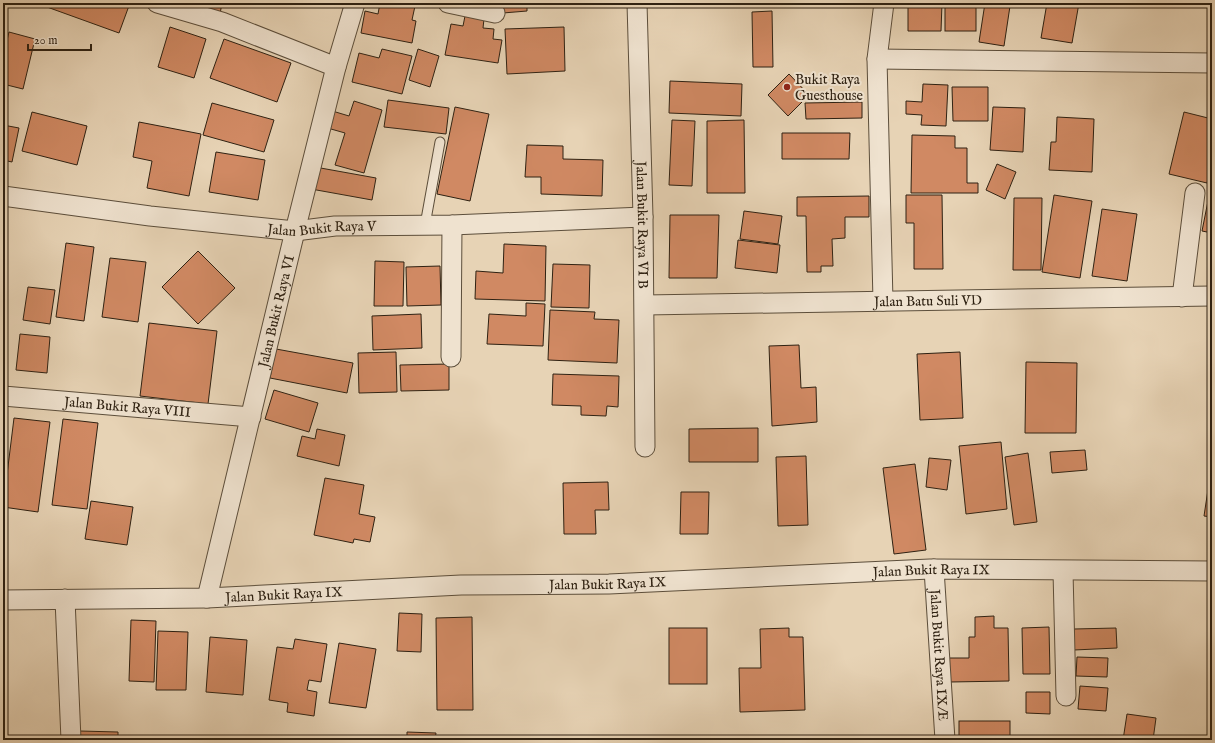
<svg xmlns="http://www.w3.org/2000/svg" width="1215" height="743" font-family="'IM FELL English',serif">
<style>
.building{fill:#d08963;stroke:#2e2112}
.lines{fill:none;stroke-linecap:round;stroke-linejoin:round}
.service-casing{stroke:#5c4e3b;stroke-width:11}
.minor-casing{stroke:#5c4e3b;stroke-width:21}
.service{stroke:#efe2cf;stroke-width:9}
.minor{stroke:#efe2cf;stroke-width:19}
.poi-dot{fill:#8f2418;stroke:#efe2cf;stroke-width:1.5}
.labels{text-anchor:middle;stroke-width:4;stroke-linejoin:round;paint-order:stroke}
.poi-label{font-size:14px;fill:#2e2112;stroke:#efe2cf;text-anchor:start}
.street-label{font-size:14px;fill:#2e2112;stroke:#efe2cf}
</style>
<rect width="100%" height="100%" fill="#e7d3b5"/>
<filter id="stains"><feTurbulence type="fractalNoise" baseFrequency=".005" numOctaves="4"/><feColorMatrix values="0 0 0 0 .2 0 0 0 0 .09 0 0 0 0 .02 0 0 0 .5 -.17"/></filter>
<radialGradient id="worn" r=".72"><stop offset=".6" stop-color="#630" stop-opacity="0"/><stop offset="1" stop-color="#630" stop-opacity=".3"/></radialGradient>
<g class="building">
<path d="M 48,3 L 130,3 L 119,33 L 47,7 Z"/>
<path d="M 178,3 L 222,3 L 220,14 Z"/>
<path d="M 380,3 L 399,3 L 415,6 L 412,20 L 416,21 L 412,43 L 361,33 L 365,11 L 378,14 Z"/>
<path d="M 502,3 L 527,3 L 527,11 L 503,13 Z"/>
<path d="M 908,3 L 942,3 L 941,31 L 908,31 Z"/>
<rect x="945" y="3" width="31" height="28"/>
<path d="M 985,3 L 1010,6 L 1004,46 L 979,42 Z"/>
<path d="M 1047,3 L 1079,3 L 1072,43 L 1041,38 Z"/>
<path d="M 772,11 L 773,67 L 753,67 L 752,12 Z"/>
<path d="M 465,16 L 484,19 L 483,28 L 494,29 L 493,39 L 502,40 L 498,63 L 445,55 L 451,24 L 463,26 Z"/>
<path d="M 170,27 L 206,39 L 194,78 L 158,67 Z"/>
<path d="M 564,27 L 565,71 L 507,74 L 505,29 Z"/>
<path d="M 9,32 L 35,39 L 23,89 L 3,84 L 3,57 Z"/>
<path d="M 224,39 L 291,63 L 277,102 L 210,78 Z"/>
<path d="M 382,49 L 412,56 L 402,94 L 352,82 L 359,53 L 379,58 Z"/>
<path d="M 418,49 L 439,56 L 430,87 L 409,80 Z"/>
<path d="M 789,74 L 809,95 L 788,116 L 768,95 Z"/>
<path d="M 670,81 L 742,84 L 741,116 L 669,113 Z"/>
<path d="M 923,84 L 948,85 L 946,126 L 921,125 L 922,115 L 906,114 L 906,101 L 922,102 Z"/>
<path d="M 952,87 L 988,87 L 988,121 L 953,121 Z"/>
<path d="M 388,100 L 449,108 L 446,134 L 384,127 Z"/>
<path d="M 354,101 L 382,110 L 364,173 L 335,165 L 345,133 L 324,127 L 329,110 L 349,116 Z"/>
<path d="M 862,102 L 862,118 L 806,119 L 805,103 Z"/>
<path d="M 212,103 L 274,120 L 264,152 L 203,135 Z"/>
<path d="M 455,107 L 489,114 L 470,201 L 437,194 Z"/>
<path d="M 993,107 L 1025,108 L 1023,152 L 990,150 Z"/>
<path d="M 32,112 L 87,126 L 77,165 L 22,151 Z"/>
<path d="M 1184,112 L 1212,119 L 1212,163 L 1207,183 L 1169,174 Z"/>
<path d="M 1057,117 L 1094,119 L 1092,172 L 1049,170 L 1051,142 L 1056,142 Z"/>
<path d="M 672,120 L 695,121 L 692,186 L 669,185 Z"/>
<path d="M 744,120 L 745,193 L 707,193 L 707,121 Z"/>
<path d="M 139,122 L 201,134 L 189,196 L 147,188 L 152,161 L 133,157 Z"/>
<path d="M 3,125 L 19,128 L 12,162 L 3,160 Z"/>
<path d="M 782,133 L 850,133 L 849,159 L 782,159 Z"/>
<path d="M 912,135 L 955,136 L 955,148 L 967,148 L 967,183 L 978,183 L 978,193 L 911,193 Z"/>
<path d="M 527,145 L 563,146 L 563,159 L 603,160 L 602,196 L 541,194 L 541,177 L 525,177 Z"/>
<path d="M 216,152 L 265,160 L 258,200 L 209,192 Z"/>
<path d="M 997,164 L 1016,172 L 1005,199 L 986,190 Z"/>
<path d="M 315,167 L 376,178 L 372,200 L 311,189 Z"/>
<path d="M 906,195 L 942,195 L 943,269 L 914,269 L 914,223 L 906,223 Z"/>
<path d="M 1054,195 L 1092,201 L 1080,278 L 1042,272 Z"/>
<path d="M 869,196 L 869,217 L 845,217 L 845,238 L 832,239 L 833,266 L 821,266 L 821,272 L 807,272 L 806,216 L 797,216 L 797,197 Z"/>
<path d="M 1014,198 L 1042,198 L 1041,270 L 1013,270 Z"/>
<path d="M 1208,201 L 1212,202 L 1212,233 L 1202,231 Z"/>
<path d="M 1102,209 L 1137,214 L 1127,281 L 1092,276 Z"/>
<path d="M 744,211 L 782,216 L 778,244 L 740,239 Z"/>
<path d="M 670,215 L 719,215 L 717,278 L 669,278 Z"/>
<path d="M 738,240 L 780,245 L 777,273 L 735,268 Z"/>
<path d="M 66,243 L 94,247 L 84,321 L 56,317 Z"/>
<path d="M 504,244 L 546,246 L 545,301 L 475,299 L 476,271 L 503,273 Z"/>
<path d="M 198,251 L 235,288 L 198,324 L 162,287 Z"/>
<path d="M 110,258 L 146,262 L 138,322 L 102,317 Z"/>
<path d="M 375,261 L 404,262 L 403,306 L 374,306 Z"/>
<path d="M 553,264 L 590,265 L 589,308 L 551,307 Z"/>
<path d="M 440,266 L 441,305 L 407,306 L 406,267 Z"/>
<path d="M 28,287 L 55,290 L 50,324 L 23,320 Z"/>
<path d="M 526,303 L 545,304 L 543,346 L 487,344 L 489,314 L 526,316 Z"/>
<path d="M 550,310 L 595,312 L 594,319 L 619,320 L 617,363 L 548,360 Z"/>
<path d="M 421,314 L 422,348 L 373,350 L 372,316 Z"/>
<path d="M 149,323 L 217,331 L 208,404 L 140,396 Z"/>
<path d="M 20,334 L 50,337 L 47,373 L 16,370 Z"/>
<path d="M 799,345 L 801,388 L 816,387 L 817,422 L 772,426 L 769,346 Z"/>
<path d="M 276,349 L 353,363 L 347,393 L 270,378 Z"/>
<path d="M 396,352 L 397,392 L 359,393 L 358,353 Z"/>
<path d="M 960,352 L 963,418 L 920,420 L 917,354 Z"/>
<path d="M 1026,362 L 1077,363 L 1076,433 L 1025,433 Z"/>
<path d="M 449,364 L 449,390 L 401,391 L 400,365 Z"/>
<path d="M 553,374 L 619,376 L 618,407 L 607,406 L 606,416 L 581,415 L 581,406 L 552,405 Z"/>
<path d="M 274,390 L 318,403 L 309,432 L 265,419 Z"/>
<path d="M 14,418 L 50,422 L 38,512 L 3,507 Z"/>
<path d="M 63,419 L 98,423 L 87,509 L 52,505 Z"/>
<path d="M 758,428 L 758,462 L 689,462 L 689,429 Z"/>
<path d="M 317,429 L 345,435 L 339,466 L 297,456 L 302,436 L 315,439 Z"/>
<path d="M 3,437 L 5,438 L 3,458 Z"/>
<path d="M 1001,442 L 1007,509 L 966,514 L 959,446 Z"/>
<path d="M 1085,450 L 1087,470 L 1052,473 L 1050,452 Z"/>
<path d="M 1028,453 L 1037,522 L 1014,525 L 1005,457 Z"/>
<path d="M 806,456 L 808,525 L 778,526 L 776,457 Z"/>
<path d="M 929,458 L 951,460 L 947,490 L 926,487 Z"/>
<path d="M 915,464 L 926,550 L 894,554 L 883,468 Z"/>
<path d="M 325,478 L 364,485 L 359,514 L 375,517 L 370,542 L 354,539 L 353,543 L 314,535 Z"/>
<path d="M 608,482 L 609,510 L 595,510 L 596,534 L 564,534 L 563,483 Z"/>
<path d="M 1209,483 L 1212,483 L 1212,517 L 1204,516 Z"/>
<path d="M 681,492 L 709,492 L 708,534 L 680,534 Z"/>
<path d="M 91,501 L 133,507 L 127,545 L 85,539 Z"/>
<path d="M 399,613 L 422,614 L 421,652 L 397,651 Z"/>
<path d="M 994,616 L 994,628 L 1008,628 L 1009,681 L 950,682 L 949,658 L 969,658 L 969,637 L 975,637 L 975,617 Z"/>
<path d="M 472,617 L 473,710 L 437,710 L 436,618 Z"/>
<path d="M 131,620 L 156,621 L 154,682 L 129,681 Z"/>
<path d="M 1049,627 L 1050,674 L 1023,674 L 1022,628 Z"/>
<rect x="669" y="628" width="38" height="56"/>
<path d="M 789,628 L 789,637 L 803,637 L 805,710 L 740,712 L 739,668 L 761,668 L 760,629 Z"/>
<path d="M 1116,628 L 1117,648 L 1074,650 L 1074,629 Z"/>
<path d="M 158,631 L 188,632 L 186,690 L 156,690 Z"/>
<path d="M 210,637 L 247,640 L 243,695 L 206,692 Z"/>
<path d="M 295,639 L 327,644 L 321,682 L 309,680 L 307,690 L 317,692 L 314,716 L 287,712 L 288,703 L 269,700 L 277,647 L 293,649 Z"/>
<path d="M 339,643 L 376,649 L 366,708 L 329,703 Z"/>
<path d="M 1077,657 L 1108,658 L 1107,677 L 1076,676 Z"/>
<path d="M 1080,686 L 1108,688 L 1106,711 L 1078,709 Z"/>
<path d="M 1026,692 L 1050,692 L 1050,714 L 1026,713 Z"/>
<path d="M 1127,714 L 1156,718 L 1153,740 L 1123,740 Z"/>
<rect x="959" y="721" width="51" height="19"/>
<path d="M 80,731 L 118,732 L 118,740 L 80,740 Z"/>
<path d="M 407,732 L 436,733 L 435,740 L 395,740 L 407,740 Z"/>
</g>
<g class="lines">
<g class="service-casing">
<path id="service" d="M 425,225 L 440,142"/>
</g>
<g class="minor-casing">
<g id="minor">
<path d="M 157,3 L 222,22 L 336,67"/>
<path d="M 448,3 L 495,13"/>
<path id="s1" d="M 637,3 L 643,217 L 645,447"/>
<path d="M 877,59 L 1212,63"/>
<path id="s2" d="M 3,196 L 150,216 L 295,231 L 335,226 L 452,225 L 643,217"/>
<path d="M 1182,297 L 1195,193"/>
<path d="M 883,301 L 877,59 L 884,3"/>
<path id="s3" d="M 645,305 L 1212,296"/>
<path d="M 451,357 L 452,225"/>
<path id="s4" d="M 3,396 L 251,417"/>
<path id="s5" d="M 934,569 L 945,740"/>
<path d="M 1063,571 L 1066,696"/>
<path id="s6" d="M 207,598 L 295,231 L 336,67 L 355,3"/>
<path d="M 65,599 L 71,740"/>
<path id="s7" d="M 3,600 L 207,598 L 461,585 L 609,584 L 930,569 L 1212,571"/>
</g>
</g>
<use href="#service" class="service"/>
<use href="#minor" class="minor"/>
</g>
<circle class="poi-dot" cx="787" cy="87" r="4"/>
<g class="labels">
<g class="poi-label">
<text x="795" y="84">Bukit Raya<tspan x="795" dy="16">Guesthouse</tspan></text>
</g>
<g class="street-label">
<text dy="5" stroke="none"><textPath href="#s1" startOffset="222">Jalan Bukit Raya VI B</textPath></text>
<text dy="5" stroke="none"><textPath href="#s2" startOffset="321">Jalan Bukit Raya V</textPath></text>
<text dy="5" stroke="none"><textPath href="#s3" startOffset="283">Jalan Batu Suli VD</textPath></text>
<text dy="5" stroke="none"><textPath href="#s6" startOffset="295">Jalan Bukit Raya VI</textPath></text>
<text dy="5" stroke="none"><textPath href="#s4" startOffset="125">Jalan Bukit Raya VIII</textPath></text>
<text dy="5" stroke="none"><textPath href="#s7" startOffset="929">Jalan Bukit Raya IX</textPath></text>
<text dy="5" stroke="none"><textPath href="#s7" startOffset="605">Jalan Bukit Raya IX</textPath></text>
<text dy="5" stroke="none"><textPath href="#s7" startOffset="281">Jalan Bukit Raya IX</textPath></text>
<text dy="5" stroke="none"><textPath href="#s5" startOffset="86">Jalan Bukit Raya IX/E</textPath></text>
</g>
</g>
<rect width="1215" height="743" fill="none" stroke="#e7d3b5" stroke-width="16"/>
<rect x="4" y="4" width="1207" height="735" fill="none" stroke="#2e2112" stroke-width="2"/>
<rect x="8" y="8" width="1199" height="727" fill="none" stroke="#2e2112"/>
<path d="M28 44v6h63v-6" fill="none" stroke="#2e2112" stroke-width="2"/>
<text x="34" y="44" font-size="12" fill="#2e2112" stroke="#efe2cf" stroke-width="3" paint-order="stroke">20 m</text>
<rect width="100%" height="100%" filter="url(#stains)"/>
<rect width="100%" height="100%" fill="url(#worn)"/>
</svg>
